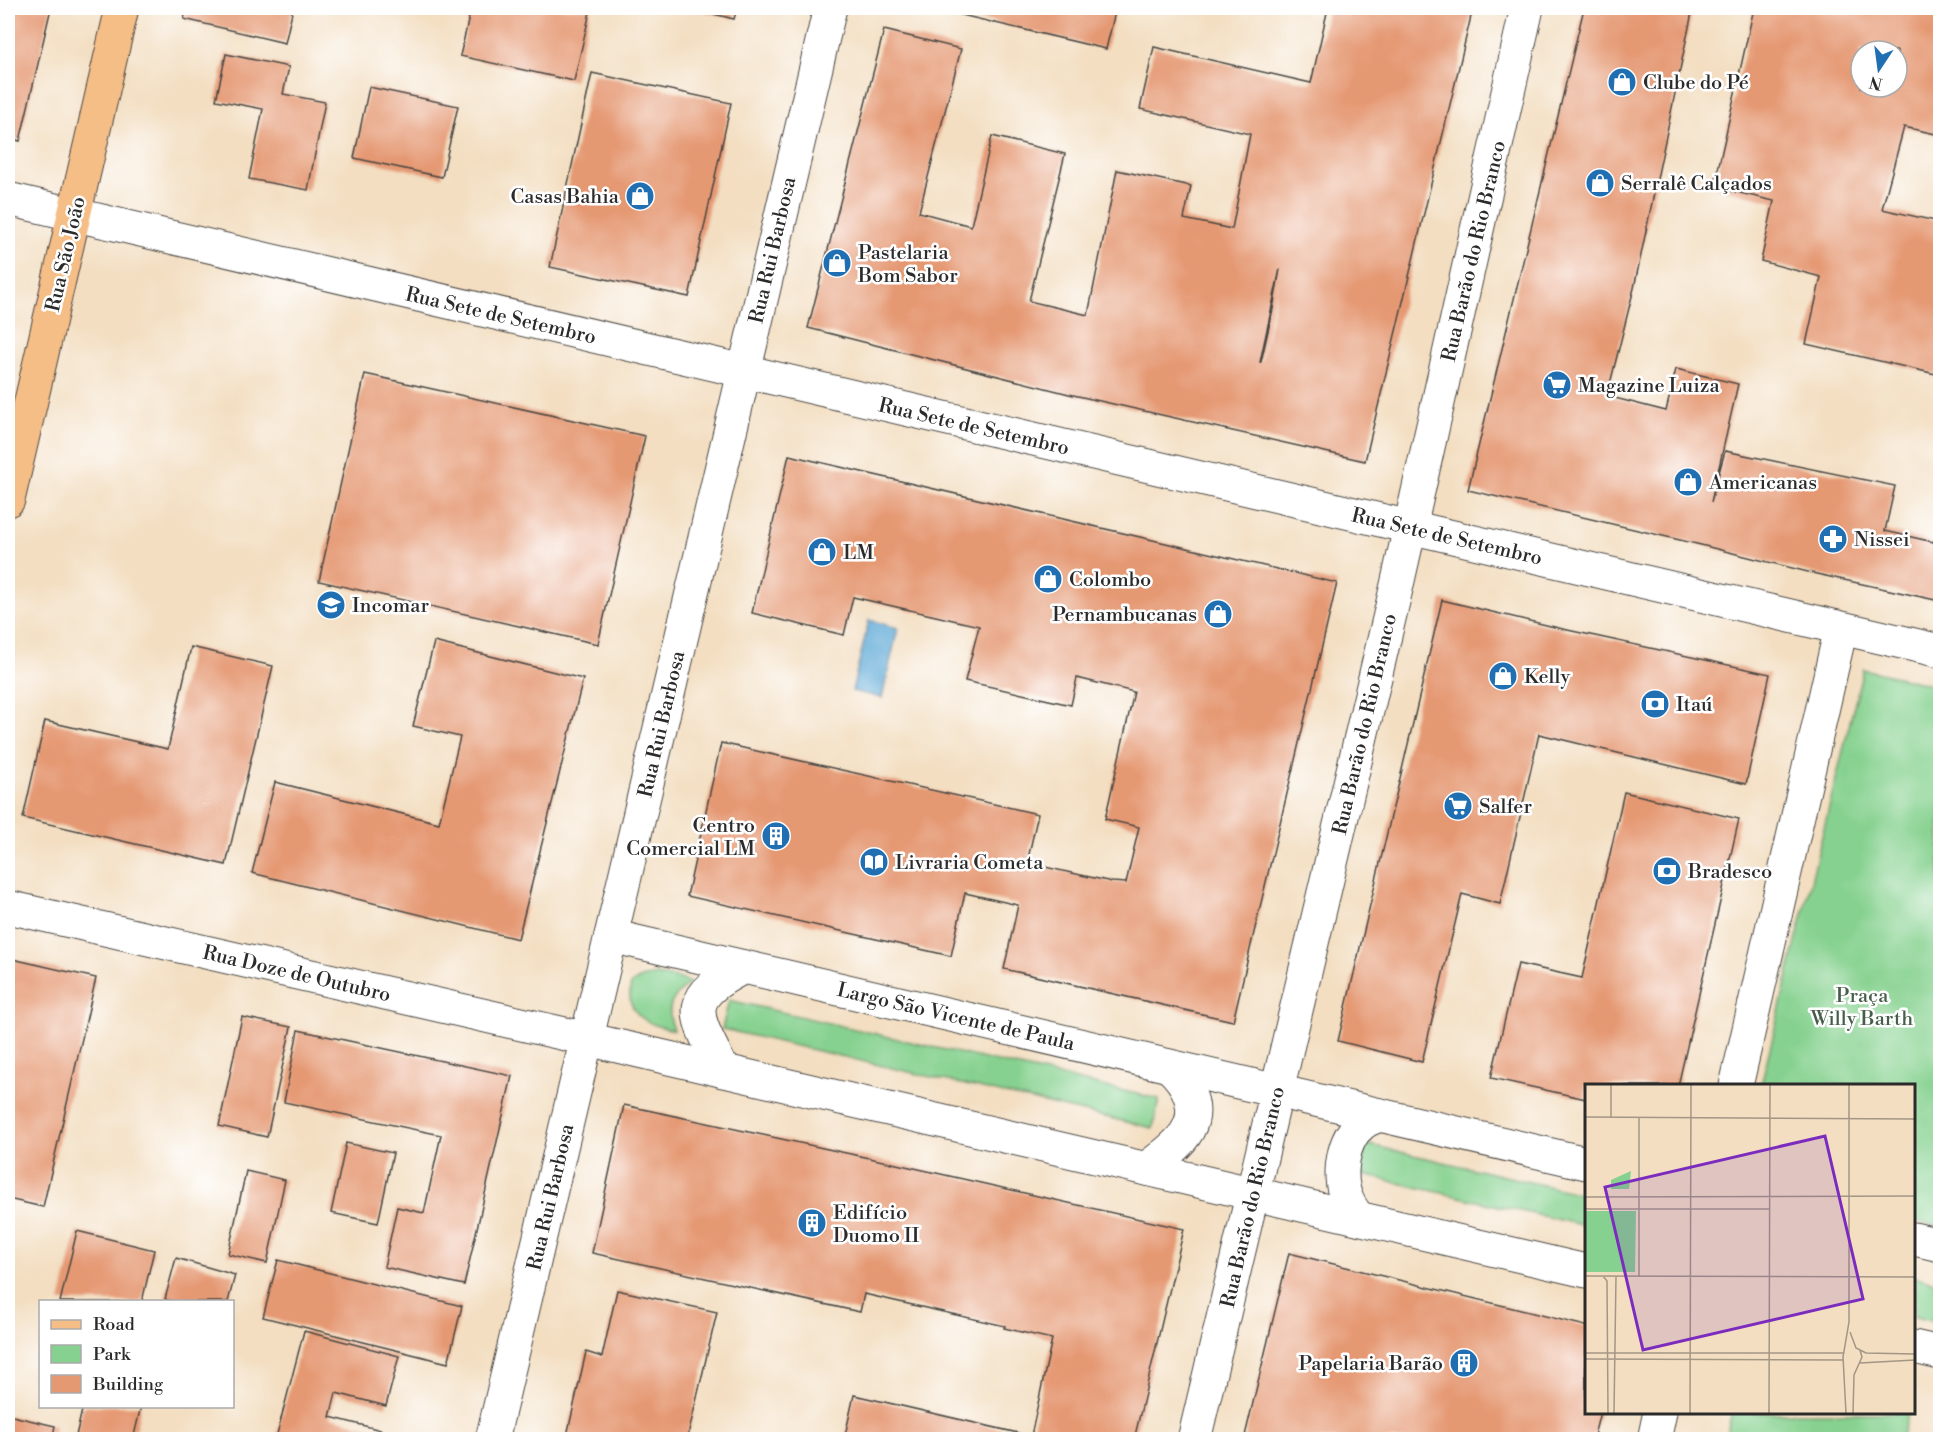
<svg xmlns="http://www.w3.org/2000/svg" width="1948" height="1447" font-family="'Libre Bodoni',serif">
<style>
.green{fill:#86d18f;stroke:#587e5d;stroke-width:1.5}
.water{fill:#5da9d6;stroke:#446a80;stroke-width:1.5}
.building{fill:#e59973;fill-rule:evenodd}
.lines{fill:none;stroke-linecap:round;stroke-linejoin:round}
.street-casing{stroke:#494642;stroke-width:35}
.primary-casing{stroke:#494642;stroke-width:35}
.street{stroke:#fff;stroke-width:33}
.primary{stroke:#f6be87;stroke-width:33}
.labels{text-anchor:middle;stroke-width:5;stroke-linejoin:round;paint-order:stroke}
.poi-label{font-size:20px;fill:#2b2b2b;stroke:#fff;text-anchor:start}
.street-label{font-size:20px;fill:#2b2b2b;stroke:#fff}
.park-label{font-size:20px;fill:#465d49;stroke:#fff}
.inset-road{fill:none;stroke:#a39685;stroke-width:1.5}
.view{fill:#7b2cbf;fill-opacity:0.15;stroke:#7b2cbf;stroke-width:3}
.inset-edge{fill:none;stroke:#2b2b2b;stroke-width:3}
</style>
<rect width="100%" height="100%" fill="#fff"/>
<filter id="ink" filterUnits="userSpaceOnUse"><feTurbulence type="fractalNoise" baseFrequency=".0167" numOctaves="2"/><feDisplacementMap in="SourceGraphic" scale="12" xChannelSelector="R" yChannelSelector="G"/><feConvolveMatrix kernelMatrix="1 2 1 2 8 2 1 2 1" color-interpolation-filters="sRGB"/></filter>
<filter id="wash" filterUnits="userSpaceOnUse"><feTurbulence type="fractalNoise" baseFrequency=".008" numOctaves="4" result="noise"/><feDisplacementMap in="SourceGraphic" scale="24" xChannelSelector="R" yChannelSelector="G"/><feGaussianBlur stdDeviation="1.35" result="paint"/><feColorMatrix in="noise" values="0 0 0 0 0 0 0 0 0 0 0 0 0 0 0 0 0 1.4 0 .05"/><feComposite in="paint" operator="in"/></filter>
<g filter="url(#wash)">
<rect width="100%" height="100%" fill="#f3dec1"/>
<g class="green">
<path d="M 1863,669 L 1940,687 L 1940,1227 L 1914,1221 L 1914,1086 L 1761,1085 Z"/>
<path d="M 656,975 L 678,978 L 690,983 C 672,997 664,1007 674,1030 C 649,1026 624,1014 631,984 L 641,978 Z"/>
<path d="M 729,1000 L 1159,1099 L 1153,1128 L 722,1029 Z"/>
<path d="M 1366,1144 L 1586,1195 L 1586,1226 L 1359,1174 Z"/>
<path d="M 1914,1277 L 1940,1283 L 1940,1323 L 1914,1317 Z"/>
<path d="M 1901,1413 L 1908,1414 L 1901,1439 L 1725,1439 L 1732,1413 Z"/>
</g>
<path class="water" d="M 869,620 L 898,628 L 882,698 L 852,691 Z"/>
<g id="blocks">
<g class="building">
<path d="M 8,8 L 51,8 L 20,141 L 8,138 Z"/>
<path d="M 187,8 L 293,8 L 285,43 L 184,19 Z"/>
<path d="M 471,8 L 591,8 L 574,81 L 460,56 Z"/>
<path d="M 690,8 L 737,8 L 734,19 Z"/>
<path d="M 932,8 L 1116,8 L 1106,49 Z"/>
<path d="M 1328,8 L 1473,8 L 1365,461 L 1069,394 L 808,328 L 884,30 L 961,49 L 919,212 L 971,226 L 992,136 L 1065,154 L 1029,301 L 1088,315 L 1117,170 L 1191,186 L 1184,219 L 1232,229 L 1250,134 L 1140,109 L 1154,47 L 1311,83 ZM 1280,269 L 1273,309 L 1261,362 L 1260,362 Z"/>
<path d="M 1584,8 L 1693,8 L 1634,288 L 1607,396 L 1666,411 L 1676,369 L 1738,384 L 1711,502 L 1725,451 L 1895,486 L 1885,531 L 1938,543 L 1940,535 L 1940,601 L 1812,573 L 1701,545 L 1468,490 Z"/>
<path d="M 1754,8 L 1940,8 L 1940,135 L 1904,127 L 1882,209 L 1940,222 L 1940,375 L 1806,344 L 1821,277 L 1761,261 L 1774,201 L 1714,187 ZM 1861,51 L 1897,51 L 1897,87 L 1861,87 Z"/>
<path d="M 226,54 L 289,67 L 283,94 L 325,102 L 308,190 L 249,179 L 263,109 L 216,100 Z"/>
<path d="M 592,73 L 731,103 L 689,297 L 550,267 Z"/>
<path d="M 369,87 L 458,106 L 442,177 L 354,158 Z"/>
<path d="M 365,374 L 645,436 L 598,644 L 319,581 Z"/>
<path d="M 789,455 L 1337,583 L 1233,1021 L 1004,969 L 1018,905 L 965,893 L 951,956 L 687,896 L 721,743 L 1038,814 L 1027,863 L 1112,882 L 1126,883 L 1139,827 L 1105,819 L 1134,692 L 1077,678 L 1071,705 L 965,681 L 979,626 L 853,597 L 844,635 L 752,613 Z"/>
<path d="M 1442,600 L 1563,629 L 1770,674 L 1746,784 L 1539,734 L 1500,904 L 1462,894 L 1422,1062 L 1338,1041 Z"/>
<path d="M 434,642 L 583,679 L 518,939 L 252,873 L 275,782 L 439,823 L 460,737 L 413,726 Z"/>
<path d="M 191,647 L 273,666 L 226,865 L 23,818 L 45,721 L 168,749 Z"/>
<path d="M 1624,792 L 1739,819 L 1678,1086 L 1586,1086 L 1586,1099 L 1491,1078 L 1518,964 L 1582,978 Z"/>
<path d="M 8,958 L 96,978 L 43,1207 L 8,1199 Z"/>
<path d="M 242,1017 L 291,1027 L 267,1137 L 219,1126 Z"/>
<path d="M 298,1030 L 512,1076 L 464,1285 L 384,1267 L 397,1207 L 424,1213 L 441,1135 L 284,1102 Z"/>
<path d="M 624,1105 L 892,1163 L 1184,1229 L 1134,1440 L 844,1440 L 854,1395 L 1031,1436 L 1052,1339 L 1004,1328 L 1005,1326 L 864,1294 L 860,1312 L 592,1253 Z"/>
<path d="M 346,1143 L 393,1153 L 378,1223 L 331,1213 Z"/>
<path d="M 246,1171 L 285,1180 L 267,1263 L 228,1254 Z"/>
<path d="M 77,1231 L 154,1250 L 142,1302 L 60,1302 Z"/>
<path d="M 1289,1253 L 1586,1326 L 1586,1412 L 1600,1412 L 1593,1440 L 1244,1440 Z"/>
<path d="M 176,1258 L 235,1275 L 228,1302 L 173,1302 L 165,1299 Z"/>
<path d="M 278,1260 L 462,1306 L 448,1363 L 263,1317 Z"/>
<path d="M 617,1290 L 717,1312 L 687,1440 L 566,1440 L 586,1352 L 602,1357 Z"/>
<path d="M 304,1331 L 399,1356 L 386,1406 L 336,1393 L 330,1417 L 420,1440 L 276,1438 Z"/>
<path d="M 83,1406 L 141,1406 L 133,1440 L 75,1440 Z"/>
<path d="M 8,1415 L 55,1426 L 52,1440 L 8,1440 Z"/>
</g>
</g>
</g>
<g filter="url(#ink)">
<use href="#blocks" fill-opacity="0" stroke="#494642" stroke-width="1.5"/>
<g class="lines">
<g class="street-casing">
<g id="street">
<path d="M 8,199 L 1940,651"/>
<path d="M 8,907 L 587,1039 L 1586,1271"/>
<path d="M 611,936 L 1586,1163"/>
<path d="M 723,1071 C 697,1016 678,1000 744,967"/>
<path d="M 1736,1086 L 1841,628"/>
<path d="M 1146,1169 C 1170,1150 1203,1131 1190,1096 C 1186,1083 1179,1075 1169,1066"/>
<path d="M 1358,1218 C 1355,1213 1351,1208 1348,1202 C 1337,1179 1341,1139 1363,1123 C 1368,1119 1375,1117 1380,1115"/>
<path d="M 1914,1239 L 1940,1245"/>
<path d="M 1914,1347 L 1940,1353"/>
<path d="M 492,1440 L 830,8"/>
<path d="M 1194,1440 L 1397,585 L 1527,8"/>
<path d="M 1654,1440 L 1660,1412"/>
</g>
</g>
<g class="primary-casing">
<path id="primary" d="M 8,500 L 122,8"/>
</g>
<use href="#street" class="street"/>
<use href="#primary" class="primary"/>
</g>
</g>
<defs>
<g id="shop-disc" transform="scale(1.5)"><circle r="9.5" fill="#1f6fb2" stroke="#fff"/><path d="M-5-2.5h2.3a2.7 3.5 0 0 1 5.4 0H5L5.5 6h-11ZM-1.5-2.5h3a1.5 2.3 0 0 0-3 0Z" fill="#fff"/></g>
<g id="supermarket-disc" transform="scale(1.5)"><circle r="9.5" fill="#1f6fb2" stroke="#fff"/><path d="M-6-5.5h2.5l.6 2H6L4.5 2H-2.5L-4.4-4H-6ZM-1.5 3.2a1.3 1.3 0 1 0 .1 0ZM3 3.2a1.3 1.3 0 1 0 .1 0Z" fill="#fff"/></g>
<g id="pharmacy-disc" transform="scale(1.5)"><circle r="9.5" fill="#1f6fb2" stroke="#fff"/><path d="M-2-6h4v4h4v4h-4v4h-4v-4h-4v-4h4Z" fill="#fff"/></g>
<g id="school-disc" transform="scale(1.5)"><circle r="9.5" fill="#1f6fb2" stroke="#fff"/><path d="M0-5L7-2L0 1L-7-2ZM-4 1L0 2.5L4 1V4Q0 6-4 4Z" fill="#fff"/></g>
<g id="bank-disc" transform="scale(1.5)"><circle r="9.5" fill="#1f6fb2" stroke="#fff"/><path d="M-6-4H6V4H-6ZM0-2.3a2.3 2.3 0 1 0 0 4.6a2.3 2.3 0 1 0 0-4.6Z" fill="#fff"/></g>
<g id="building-disc" transform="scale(1.5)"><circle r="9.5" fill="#1f6fb2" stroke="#fff"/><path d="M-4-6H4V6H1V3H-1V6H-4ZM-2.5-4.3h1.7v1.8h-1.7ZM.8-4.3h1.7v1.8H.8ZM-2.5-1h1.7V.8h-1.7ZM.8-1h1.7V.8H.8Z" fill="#fff"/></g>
<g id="library-disc" transform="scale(1.5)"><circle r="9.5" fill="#1f6fb2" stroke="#fff"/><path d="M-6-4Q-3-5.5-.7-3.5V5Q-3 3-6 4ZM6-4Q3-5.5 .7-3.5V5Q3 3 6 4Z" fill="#fff"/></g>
</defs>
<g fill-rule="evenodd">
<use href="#shop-disc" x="1622" y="82"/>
<use href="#shop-disc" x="1600" y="183"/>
<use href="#shop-disc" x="640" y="196"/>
<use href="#shop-disc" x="837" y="263"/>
<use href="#supermarket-disc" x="1557" y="385"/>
<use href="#shop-disc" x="1688" y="482"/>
<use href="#pharmacy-disc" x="1833" y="539"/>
<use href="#shop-disc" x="822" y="552"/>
<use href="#shop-disc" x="1048" y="579"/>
<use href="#school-disc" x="331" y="605"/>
<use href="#shop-disc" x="1218" y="614"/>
<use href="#shop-disc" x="1503" y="676"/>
<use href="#bank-disc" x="1655" y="704"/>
<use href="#supermarket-disc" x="1458" y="806"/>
<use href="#building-disc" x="776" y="836"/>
<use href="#library-disc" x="874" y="862"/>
<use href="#bank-disc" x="1667" y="871"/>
<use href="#building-disc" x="812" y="1223"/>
<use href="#building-disc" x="1464" y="1363"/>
</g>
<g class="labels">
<g class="poi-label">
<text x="1643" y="89">Clube do Pé</text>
<text x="1621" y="190">Serralê Calçados</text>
<text x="619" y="203" text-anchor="end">Casas Bahia</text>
<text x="858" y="259">Pastelaria<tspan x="858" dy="23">Bom Sabor</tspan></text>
<text x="1578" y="392">Magazine Luiza</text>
<text x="1709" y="489">Americanas</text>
<text x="1854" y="546">Nissei</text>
<text x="843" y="559">LM</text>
<text x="1069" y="586">Colombo</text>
<text x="352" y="612">Incomar</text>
<text x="1197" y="621" text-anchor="end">Pernambucanas</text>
<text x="1524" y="683">Kelly</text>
<text x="1676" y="711">Itaú</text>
<text x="1479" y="813">Salfer</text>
<text x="755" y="832" text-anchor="end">Centro<tspan x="755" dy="23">Comercial LM</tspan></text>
<text x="895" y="869">Livraria Cometa</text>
<text x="1688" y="878">Bradesco</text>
<text x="833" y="1219">Edifício<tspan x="833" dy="23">Duomo II</tspan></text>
<text x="1443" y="1370" text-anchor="end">Papelaria Barão</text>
</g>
<g class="street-label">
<text transform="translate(772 250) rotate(-77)" y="7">Rua Rui Barbosa</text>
<text transform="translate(1473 251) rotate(-77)" y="7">Rua Barão do Rio Branco</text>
<text transform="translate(65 254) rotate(-77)" y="7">Rua São João</text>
<text transform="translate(501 315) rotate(13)" y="7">Rua Sete de Setembro</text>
<text transform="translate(974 426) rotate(13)" y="7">Rua Sete de Setembro</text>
<text transform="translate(1447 536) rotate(13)" y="7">Rua Sete de Setembro</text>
<text transform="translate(661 724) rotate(-77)" y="7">Rua Rui Barbosa</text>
<text transform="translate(1364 724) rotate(-77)" y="7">Rua Barão do Rio Branco</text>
<text transform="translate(297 973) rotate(13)" y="7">Rua Doze de Outubro</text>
<text transform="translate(956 1016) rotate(13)" y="7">Largo São Vicente de Paula</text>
<text transform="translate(550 1197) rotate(-77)" y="7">Rua Rui Barbosa</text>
<text transform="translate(1252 1197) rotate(-77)" y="7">Rua Barão do Rio Branco</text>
</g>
<g class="park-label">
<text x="1862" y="1002">Praça<tspan x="1862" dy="23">Willy Barth</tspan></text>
</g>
</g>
<g transform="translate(1585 1084)">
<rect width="330" height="330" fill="#f3dec1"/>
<path d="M 46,87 L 44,105 L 26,105 L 26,96 ZM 0,127 L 51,127 L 50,188 L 0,188 Z" fill="#86d18f"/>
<path class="inset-road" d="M 0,33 L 330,35M 26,33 L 26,1M 54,33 L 54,192M 0,113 L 330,112M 0,125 L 184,125M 0,192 L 330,193M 18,192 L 22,197 L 23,329M 265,248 L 271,264 L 281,269 L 330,270M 0,269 L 258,269M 0,275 L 258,276M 275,279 L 330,276M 29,329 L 31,192M 105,329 L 106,1M 184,329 L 185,1M 261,329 L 258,273 L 264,238 L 264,1M 268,329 L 269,291 L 277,273 L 275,266"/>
<path class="view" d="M 240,52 L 278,215 L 58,266 L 20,103 Z"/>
<rect width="330" height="330" class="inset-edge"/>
</g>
<rect width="1948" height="1447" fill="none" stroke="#fff" stroke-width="30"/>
<rect x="39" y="1300" width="195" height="108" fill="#ffffff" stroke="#aaaaaa" stroke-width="1.5"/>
<rect x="51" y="1320" width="30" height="9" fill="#f6be87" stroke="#aaaaaa" stroke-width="1.5"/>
<text x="93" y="1330" font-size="18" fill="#2b2b2b">Road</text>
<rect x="51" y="1345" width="30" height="18" fill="#86d18f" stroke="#aaaaaa" stroke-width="1.5"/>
<text x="93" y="1360" font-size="18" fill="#2b2b2b">Park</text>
<rect x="51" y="1375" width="30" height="18" fill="#e59973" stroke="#aaaaaa" stroke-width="1.5"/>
<text x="93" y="1390" font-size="18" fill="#2b2b2b">Building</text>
<g transform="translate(1879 69) rotate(193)"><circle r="28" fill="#ffffff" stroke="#aaaaaa" stroke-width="1.5"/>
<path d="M0-4.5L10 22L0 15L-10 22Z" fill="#1f6fb2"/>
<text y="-9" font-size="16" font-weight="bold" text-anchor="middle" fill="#2b2b2b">N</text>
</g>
</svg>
